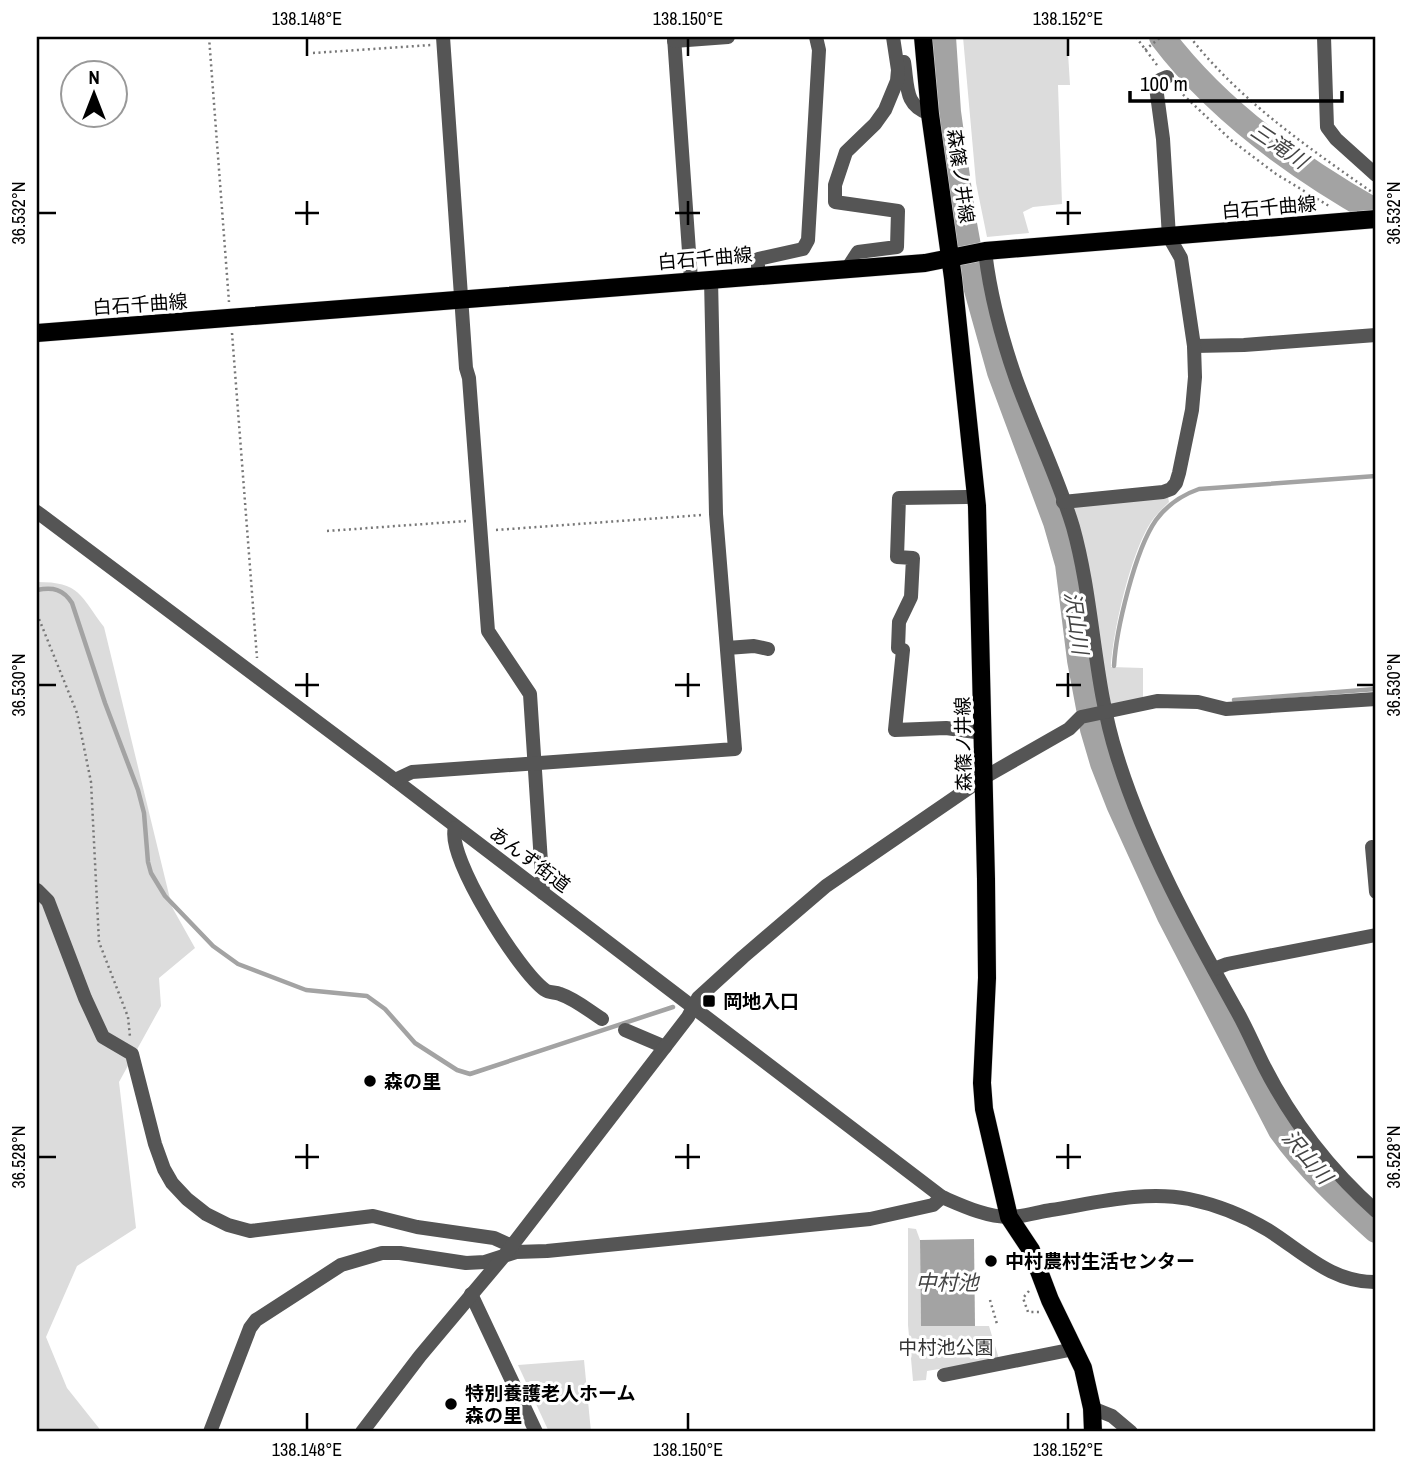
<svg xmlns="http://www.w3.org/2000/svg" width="1413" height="1469" font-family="'Archivo Narrow','Noto Sans JP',sans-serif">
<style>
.green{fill:#dcdcdc}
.water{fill:#a3a3a3}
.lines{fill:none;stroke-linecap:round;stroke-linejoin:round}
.stream{stroke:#a3a3a3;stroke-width:4.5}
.river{stroke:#a3a3a3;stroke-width:26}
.major-casing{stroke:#dbdbdb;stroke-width:19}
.path{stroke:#777;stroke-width:2.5;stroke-dasharray:2 3.5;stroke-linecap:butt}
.minor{stroke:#555;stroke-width:14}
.major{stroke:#000;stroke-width:18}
.ticks{fill:none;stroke:#000;stroke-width:2.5}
.poi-dot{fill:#000;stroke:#fff;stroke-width:2.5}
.labels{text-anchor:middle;stroke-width:6;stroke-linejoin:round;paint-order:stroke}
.street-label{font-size:19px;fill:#000;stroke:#fff}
.poi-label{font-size:19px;font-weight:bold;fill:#000;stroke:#fff;text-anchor:start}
.park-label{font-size:19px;fill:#333;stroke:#fff}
.water-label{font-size:21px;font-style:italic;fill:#444;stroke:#fff}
.neatline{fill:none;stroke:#000;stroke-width:2.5}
.ticks-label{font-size:18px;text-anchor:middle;fill:#000}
</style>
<rect width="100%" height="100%" fill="#fff"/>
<g class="green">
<path d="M 963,37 L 1067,37 L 1070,85 L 1058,85 L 1062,204 L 1033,207 L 1023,212 L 1029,233 L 987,237 L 976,183 Z"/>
<path d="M 1168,497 L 1169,502 C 1164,507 1159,512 1154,518 C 1132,546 1113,631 1111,667 L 1143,668 L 1143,699 L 1112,705 L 1110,703 L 1073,512 L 1075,507 Z"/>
<path d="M 37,582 C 80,582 80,595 104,627 L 172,907 L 195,948 L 159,978 L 161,1006 L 119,1082 L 136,1228 L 77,1266 L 46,1337 L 67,1388 L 102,1432 L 37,1432 Z"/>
<path d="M 908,1228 L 916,1229 L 920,1240 L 921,1326 L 989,1326 L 999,1359 L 927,1371 L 926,1380 L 913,1381 L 908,1325 Z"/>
<path d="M 584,1360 L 591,1432 L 549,1432 L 518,1365 Z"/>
</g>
<path class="water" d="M 974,1239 L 975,1326 L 921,1326 L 920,1240 Z"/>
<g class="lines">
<g class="stream">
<path d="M 37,590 C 53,587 63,589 72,603 L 105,703 L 138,790 L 144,813 L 148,862 L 151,873 L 165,896 L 213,946 L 238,964 L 306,990 L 367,996 L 385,1009 L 415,1043 L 457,1070 L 470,1074 L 673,1007"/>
<path d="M 1114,666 C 1116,630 1135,550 1156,520 C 1167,505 1182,495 1199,489 L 1376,476"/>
<path d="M 1234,700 L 1376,689"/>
</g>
<g class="river">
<path d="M 943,37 L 948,112 L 962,213 L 974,279 L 1000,372 L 1056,522 L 1068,564 L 1080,660 L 1093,729 L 1103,763 L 1119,804 L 1170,916 L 1281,1130 C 1308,1168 1342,1199 1376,1230"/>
<path d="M 1162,37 C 1218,111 1296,167 1376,212"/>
</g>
<g class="major-casing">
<g id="major">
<path d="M 923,37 L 930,114 L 953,278 L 977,506 L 986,879 L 987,978 L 982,1083 L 984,1109 L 1009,1217 L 1031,1250 L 1050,1300 L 1083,1368 L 1092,1408 L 1093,1432"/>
<path d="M 37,333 L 925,263 L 985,251 L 1376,219"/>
</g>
</g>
<g class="path">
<path d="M 209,37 L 229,302"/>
<path d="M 1136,37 L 1157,65"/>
<path d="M 1190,37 C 1241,102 1309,148 1376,195"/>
<path d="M 1145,50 L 1161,37"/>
<path d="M 313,53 L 431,45"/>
<path d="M 1175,87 L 1231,140 L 1276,174 L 1329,206"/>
<path d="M 232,333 L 257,658"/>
<path d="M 496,530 L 702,515"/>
<path d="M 327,531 L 466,521"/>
<path d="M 37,538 L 37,548"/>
<path d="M 37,614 L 77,713 L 91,782 L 99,942 L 128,1017 L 130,1037"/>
<path d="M 1029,1291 L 1023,1298 L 1028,1312 L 1039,1312"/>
<path d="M 990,1300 L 997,1324"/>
</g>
<g class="minor">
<path d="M 443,37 L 466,368 L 469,378 L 488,631 L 530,694 L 543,893"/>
<path d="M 674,37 L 691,280"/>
<path d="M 1324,37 L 1327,127 L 1336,139 L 1376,175"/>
<path d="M 674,41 L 728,37"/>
<path d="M 904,62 C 908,86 904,106 930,114"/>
<path d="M 985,251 C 990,294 1002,339 1016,379 C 1034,429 1058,477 1073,527 C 1094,602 1093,681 1117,756 C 1145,846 1192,931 1238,1013 C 1248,1031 1255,1048 1264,1066 C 1292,1121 1330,1170 1376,1211"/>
<path d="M 847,269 L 858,252 L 897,247 L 898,211 L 835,202 L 835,185 L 846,152 L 875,124 L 885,110 L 897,81 L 898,70 L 893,37"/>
<path d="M 758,275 L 758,259 L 803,249 L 808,240 L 819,50 L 816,37"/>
<path d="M 1194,346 L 1244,345 L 1376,335"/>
<path d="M 967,497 L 899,498 L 897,557 L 913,558 L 911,597 L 899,622 L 898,648 L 903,650 L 895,730 L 946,728 L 983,733"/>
<path d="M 1063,502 L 1163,492 L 1171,489 L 1176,483 L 1179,473 L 1192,410 L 1195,377 L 1194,346 L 1181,258 L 1169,237 L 1163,139 L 1156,87 L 1160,80 L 1167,77"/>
<path d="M 37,512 L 395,780 L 942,1197 C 963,1206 986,1217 1009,1217 C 1022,1217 1038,1212 1051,1210 C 1095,1203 1145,1190 1189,1199 C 1218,1205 1243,1215 1268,1230 C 1303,1252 1332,1283 1376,1282"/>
<path d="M 727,648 L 754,646 L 768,649"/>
<path d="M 395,780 L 412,772 L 735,749 L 716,514 L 711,279"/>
<path d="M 455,828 C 446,856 519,972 545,990 C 549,993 555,992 560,994 C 575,999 588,1010 602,1019"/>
<path d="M 1372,847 L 1376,892"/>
<path d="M 37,890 L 48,901 L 85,998 L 103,1037 L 132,1054 L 155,1144 L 164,1169 L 172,1183 L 187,1199 L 206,1214 L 228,1225 L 250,1231 L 373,1216 L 417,1227 L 494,1238 L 512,1246"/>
<path d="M 1214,969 L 1227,964 L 1376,935"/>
<path d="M 625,1030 L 665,1047"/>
<path d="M 471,1294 L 536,1432"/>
<path d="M 944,1375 L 1074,1349"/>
<path d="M 1092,1408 L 1112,1416 L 1131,1432"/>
<path d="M 210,1432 L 250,1328 L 256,1320 L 341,1265 L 382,1253 L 400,1253 L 466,1263 L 485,1262 L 516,1252 L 547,1251 L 870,1219 L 933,1205 L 942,1197"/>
<path d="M 362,1432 L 420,1356 L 504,1256 L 688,1017 L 698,998 L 743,957 L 826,886 L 985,777 L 1069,729 L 1081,717 L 1157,701 L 1198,702 L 1226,709 L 1376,699"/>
</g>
<use href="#major" class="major"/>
</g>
<path class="ticks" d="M 307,38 L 307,56M 688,38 L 688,56M 1068,38 L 1068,56M 307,201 L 307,225M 688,201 L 688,225M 1068,201 L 1068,225M 38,213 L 56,213M 295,213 L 319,213M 675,213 L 700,213M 1056,213 L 1081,213M 1357,213 L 1374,213M 307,673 L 307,697M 688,673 L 688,697M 1068,673 L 1068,697M 38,685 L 56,685M 295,685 L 319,685M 675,685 L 700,685M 1056,685 L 1081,685M 1357,685 L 1374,685M 307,1144 L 307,1169M 688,1144 L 688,1169M 1068,1144 L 1068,1169M 38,1157 L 56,1157M 295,1157 L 319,1157M 675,1157 L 700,1157M 1056,1157 L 1081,1157M 1357,1157 L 1374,1157M 307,1413 L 307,1430M 688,1413 L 688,1430M 1068,1413 L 1068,1430"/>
<g class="poi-dot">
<rect x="702" y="994" width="14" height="14" rx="3.5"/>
<circle cx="370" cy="1081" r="7"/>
<circle cx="991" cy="1261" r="7"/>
<circle cx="451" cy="1404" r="7"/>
</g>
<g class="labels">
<g class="street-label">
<text transform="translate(961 176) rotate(82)" y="7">森篠ノ井線</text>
<text transform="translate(1269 207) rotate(-5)" y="7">白石千曲線</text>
<text transform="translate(705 258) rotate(-5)" y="7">白石千曲線</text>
<text transform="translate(140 304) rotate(-4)" y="7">白石千曲線</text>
<text transform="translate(963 744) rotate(-91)" y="7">森篠ノ井線</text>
<text transform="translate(530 859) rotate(37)" y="7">あんず街道</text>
</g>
<g class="poi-label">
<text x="723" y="1008">岡地入口</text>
<text x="384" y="1088">森の里</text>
<text x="1005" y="1268">中村農村生活センター</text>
<text x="465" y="1400">特別養護老人ホーム<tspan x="465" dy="22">森の里</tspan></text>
</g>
<g class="park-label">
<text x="946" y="1354">中村池公園</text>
</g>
<g class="water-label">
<text transform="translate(1279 146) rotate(34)" y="7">三滝川</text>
<text transform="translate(1076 623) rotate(82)" y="7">沢山川</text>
<text transform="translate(1307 1157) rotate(49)" y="7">沢山川</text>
<text x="947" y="1290">中村池</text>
</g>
</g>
<rect width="1413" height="1469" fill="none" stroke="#ffffff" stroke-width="77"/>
<g transform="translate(94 94)"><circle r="33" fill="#ffffff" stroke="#999999" stroke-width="2"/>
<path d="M0-5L12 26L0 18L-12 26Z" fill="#000000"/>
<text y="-10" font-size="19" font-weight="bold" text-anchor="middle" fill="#000000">N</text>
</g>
<path d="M1130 91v10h212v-10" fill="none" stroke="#000000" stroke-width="3.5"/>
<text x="1140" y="91" font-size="21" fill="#000000" stroke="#ffffff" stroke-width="5" paint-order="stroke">100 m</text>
<rect x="38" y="38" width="1336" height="1392" class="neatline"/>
<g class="ticks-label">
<text x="307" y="25">138.148°E</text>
<text x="688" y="25">138.150°E</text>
<text x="1068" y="25">138.152°E</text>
<text transform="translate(19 213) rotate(-90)" y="6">36.532°N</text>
<text transform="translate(1394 213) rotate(-90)" y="6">36.532°N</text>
<text transform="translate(19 685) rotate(-90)" y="6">36.530°N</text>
<text transform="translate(1394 685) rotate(-90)" y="6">36.530°N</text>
<text transform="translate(19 1157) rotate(-90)" y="6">36.528°N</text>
<text transform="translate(1394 1157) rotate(-90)" y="6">36.528°N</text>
<text x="307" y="1456">138.148°E</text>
<text x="688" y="1456">138.150°E</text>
<text x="1068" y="1456">138.152°E</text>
</g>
</svg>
